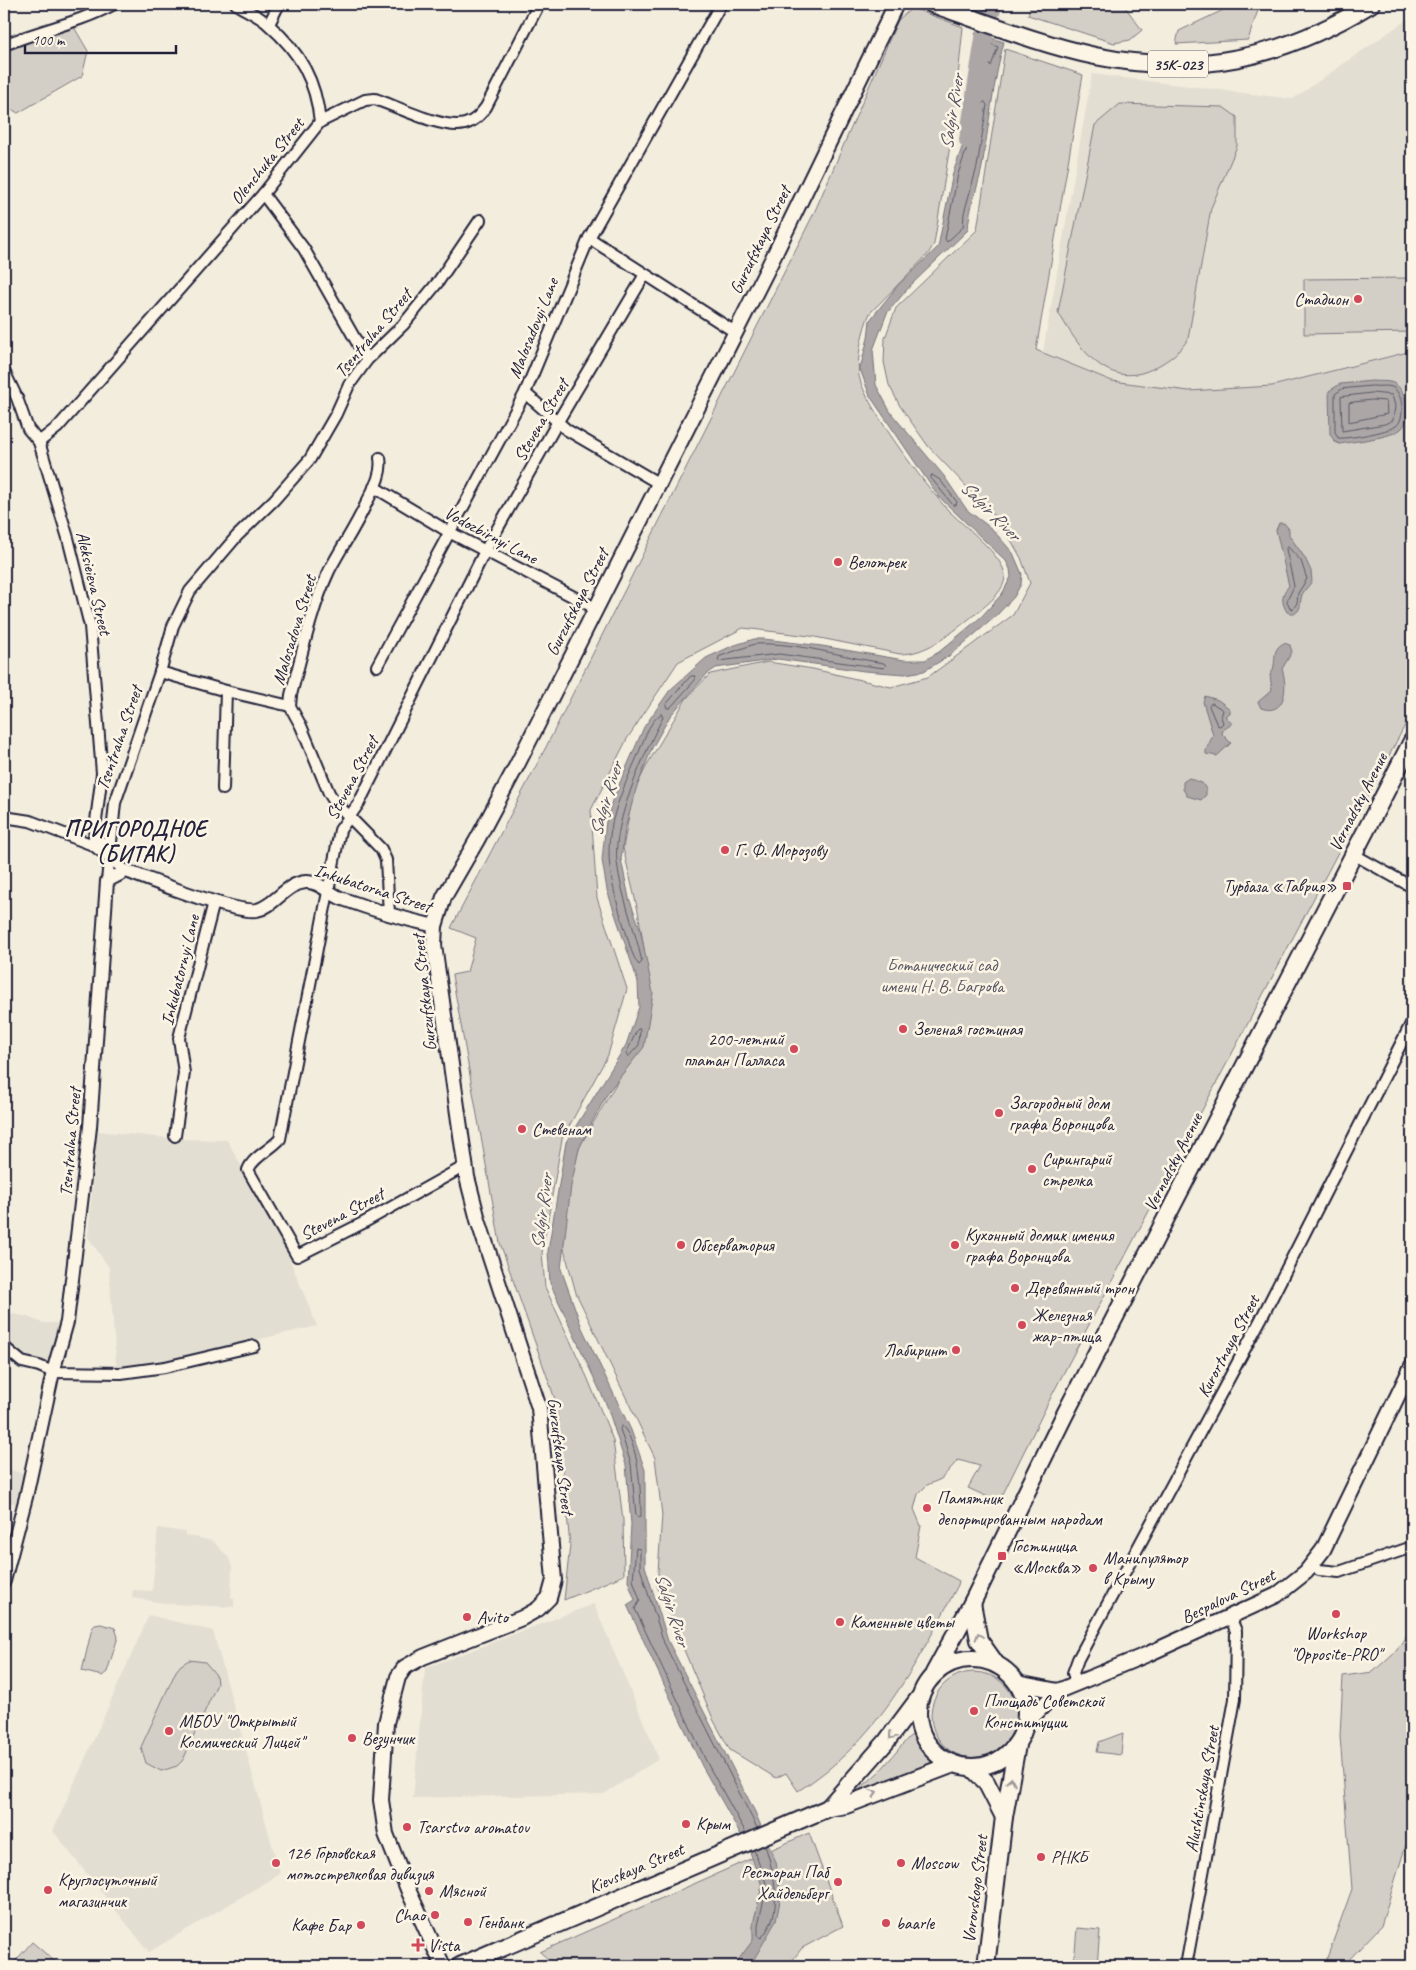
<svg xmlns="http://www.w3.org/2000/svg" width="1416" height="1970" font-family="Caveat,sans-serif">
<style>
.built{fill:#e3ded2}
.green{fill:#d4cfc6;stroke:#7b7880}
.water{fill:#aca7a6;stroke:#75727b}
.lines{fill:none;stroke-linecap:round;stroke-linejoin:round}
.shore{stroke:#595766;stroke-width:1}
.river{stroke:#aca7a6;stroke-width:18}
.minor-casing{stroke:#22223b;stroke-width:14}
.tertiary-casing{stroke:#22223b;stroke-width:16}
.secondary-casing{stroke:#22223b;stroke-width:18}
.primary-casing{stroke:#22223b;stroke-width:20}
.minor{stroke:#fcf5e5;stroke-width:10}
.tertiary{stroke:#fcf5e5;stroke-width:12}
.secondary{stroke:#fcf5e5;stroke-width:14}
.primary{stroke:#fcf5e5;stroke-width:16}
.oneway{stroke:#9a9698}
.poi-dot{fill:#d1495b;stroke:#fcf5e5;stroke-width:2}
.labels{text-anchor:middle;stroke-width:5;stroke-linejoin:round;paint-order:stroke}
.shield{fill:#fcf5e5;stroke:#63616e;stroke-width:1}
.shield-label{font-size:16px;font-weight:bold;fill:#22223b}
.street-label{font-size:18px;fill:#22223b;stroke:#fcf5e5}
.poi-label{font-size:18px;fill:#22223b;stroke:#fcf5e5;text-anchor:start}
.park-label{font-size:18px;fill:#575665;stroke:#fcf5e5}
.water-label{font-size:19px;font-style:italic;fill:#525160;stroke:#fcf5e5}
.district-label{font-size:22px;font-weight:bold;letter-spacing:1px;fill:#22223b;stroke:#fcf5e5}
</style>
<rect width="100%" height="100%" fill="#f3edde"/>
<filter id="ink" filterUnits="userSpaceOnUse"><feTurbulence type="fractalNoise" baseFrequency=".02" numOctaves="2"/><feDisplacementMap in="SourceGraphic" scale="10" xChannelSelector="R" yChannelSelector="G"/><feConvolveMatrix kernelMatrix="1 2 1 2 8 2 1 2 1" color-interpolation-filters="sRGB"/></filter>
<g filter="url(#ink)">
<g class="built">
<path d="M 1412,16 L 1412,351 L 1272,386 L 1189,391 L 1112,381 L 1043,352 L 1092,74 L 1293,99 Z"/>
<path d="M 97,1131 L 178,1139 L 227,1140 L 278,1231 L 317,1326 L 155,1363 L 120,1368 L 116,1363 L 109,1268 L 88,1237 Z"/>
<path d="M 4,1313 L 25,1316 L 43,1323 L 65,1323 L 52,1366 L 18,1353 L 4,1342 Z"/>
<path d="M 4,1469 L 27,1474 L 17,1510 L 14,1503 L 4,1501 Z"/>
<path d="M 158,1528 L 185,1532 L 185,1535 L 213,1541 L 229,1558 L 232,1567 L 231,1598 L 234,1599 L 234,1607 L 171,1604 L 132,1598 L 133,1590 L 152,1591 Z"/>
<path d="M 594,1604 L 659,1759 L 604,1794 L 413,1798 L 425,1668 Z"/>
<path d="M 149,1615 L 213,1631 L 280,1874 L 149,1952 L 53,1831 Z"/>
</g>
<g class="green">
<path d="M 1031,4 L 1123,4 L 1142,30 L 1130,40 L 1114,43 L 1028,15 Z"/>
<path d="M 1236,4 L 1260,4 L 1248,40 L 1176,44 L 1179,31 Z"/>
<path d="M 912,8 L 963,27 L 953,127 L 934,244 L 928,254 L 870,313 C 863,327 856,360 859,376 C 865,406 925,485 947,509 C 960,523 1006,557 1005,577 C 1004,594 981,609 969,619 C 949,635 926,654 900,654 L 810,636 L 743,628 L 678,662 L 627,739 L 591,810 L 597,898 L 627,989 L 608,1055 L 562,1139 L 542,1253 L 545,1287 L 587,1377 L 613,1440 L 623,1520 L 624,1575 L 564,1600 L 570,1545 L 556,1402 L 500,1243 L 452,975 L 467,972 L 476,938 L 451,928 L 546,747 L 814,213 L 898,20 Z"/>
<path d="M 74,27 L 88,51 L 82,76 L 18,113 L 4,105 L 4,51 L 54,30 Z"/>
<path d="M 1005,49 L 1083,75 L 1036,350 L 1112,381 L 1189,391 L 1272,386 L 1412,351 L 1412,712 L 1053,1393 L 999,1502 L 968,1488 L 980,1466 L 958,1460 L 941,1479 L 927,1485 L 918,1494 L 914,1509 L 921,1526 L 915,1557 L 959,1581 L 958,1585 C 916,1665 877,1742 798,1791 L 786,1773 L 776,1778 L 730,1750 L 714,1721 L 657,1586 L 662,1515 L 655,1458 L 576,1293 L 563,1245 L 568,1187 L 580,1146 L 617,1082 L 651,993 L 638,911 L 623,848 L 633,794 L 648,763 L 686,699 L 710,674 L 768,662 L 813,669 L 891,687 L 928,677 L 1013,615 L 1030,583 L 1021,558 L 1002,524 L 928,446 L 900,406 L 889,385 L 884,362 L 885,338 L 896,308 L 977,230 Z"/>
<path d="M 1120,104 L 1223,107 L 1237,117 L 1237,146 L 1211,208 L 1188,339 C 1179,353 1170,359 1156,367 C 1108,393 1079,348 1058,312 L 1095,125 Z"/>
<path d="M 1412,278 L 1412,332 L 1304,334 L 1304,279 Z"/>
<path d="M 101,1624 L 115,1628 L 118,1637 L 107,1672 L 102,1676 L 82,1671 L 92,1628 L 95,1625 Z"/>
<path d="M 1412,1626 L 1412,1825 L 1381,1926 L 1343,1966 L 1330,1966 L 1327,1958 L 1352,1889 L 1340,1736 L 1343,1676 L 1373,1672 L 1397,1650 Z"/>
<path d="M 189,1660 L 205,1662 L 216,1675 L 217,1684 L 183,1760 L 177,1766 L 161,1771 L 146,1763 L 141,1747 L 176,1671 L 181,1665 Z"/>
<circle cx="974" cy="1715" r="43"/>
<path d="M 1123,1733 L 1121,1755 L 1097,1752 L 1099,1742 Z"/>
<path d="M 915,1734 L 918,1735 L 934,1761 L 893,1780 L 853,1795 L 880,1771 L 909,1737 Z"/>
<path d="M 809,1833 L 843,1926 L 802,1948 L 788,1966 L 556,1966 L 540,1952 Z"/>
<path d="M 1077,1928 L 1100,1930 L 1097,1965 L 1074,1963 Z"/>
<path d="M 32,1942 L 60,1966 L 11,1966 Z"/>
</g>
<g class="water">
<path d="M 975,33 L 1004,42 C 993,83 989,125 982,167 C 978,188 969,207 968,230 L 911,285 L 887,313 L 873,350 L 876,385 L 891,413 L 944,476 L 967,510 L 992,529 L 1013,553 L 1022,574 L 1021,584 L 1014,597 L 995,617 L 949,656 L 924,671 L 905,674 L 864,671 L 778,659 L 716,668 L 707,674 L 670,716 L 652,748 L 636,789 L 625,829 L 621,859 L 629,898 L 640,928 L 653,993 L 644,1047 L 609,1091 L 590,1126 L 579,1149 L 571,1186 L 561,1269 L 582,1328 L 631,1430 L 645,1470 L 645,1566 L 668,1641 L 755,1812 L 776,1862 L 781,1896 L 776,1921 L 750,1966 L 730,1966 L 736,1963 L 753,1940 L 753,1924 L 762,1886 L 749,1849 L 702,1766 L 627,1605 L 635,1600 L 628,1581 L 631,1524 L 626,1465 L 607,1406 L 550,1283 L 548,1251 L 566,1142 L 626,1045 L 639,1007 L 638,982 L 607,890 L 602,860 L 606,821 L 612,801 L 644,727 L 670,690 L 706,658 L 732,646 L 754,639 L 764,639 L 822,646 L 904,660 L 925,660 L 939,652 L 981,617 L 1002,594 L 1011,577 L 1010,569 L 1006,561 L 938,496 L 870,396 L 860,369 L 868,338 L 870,320 L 898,285 L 938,247 L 953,173 L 983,88 L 983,50 Z"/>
<path d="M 1372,381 C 1379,382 1389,380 1395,384 C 1407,391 1412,419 1401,429 C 1391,438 1355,441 1340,444 L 1335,442 L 1330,434 L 1329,391 L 1340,384 Z"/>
<path d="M 1279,523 L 1284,523 L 1289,529 L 1289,535 L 1305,558 L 1311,571 L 1312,581 C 1310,585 1304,590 1302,595 C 1299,603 1303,609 1294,614 L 1287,612 C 1281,603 1281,593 1289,586 L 1276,530 Z"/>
<path d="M 1284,643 L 1290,645 L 1292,652 L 1282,669 C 1288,686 1286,717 1261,708 L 1258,702 L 1272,690 L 1270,675 C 1279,663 1269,650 1284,643 Z"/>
<path d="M 1205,696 L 1218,700 L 1230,709 L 1230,713 L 1225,716 L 1232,724 L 1223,730 L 1222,734 L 1231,743 L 1217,756 L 1206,754 L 1206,750 L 1213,735 L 1203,702 Z"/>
<path d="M 1189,778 L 1202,783 L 1206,789 L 1206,795 L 1201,800 L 1187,796 L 1183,789 L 1183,782 Z"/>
</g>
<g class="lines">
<g class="shore">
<path d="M 989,43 L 998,47 L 991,66 L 988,63 L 987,45 Z"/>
<path d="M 985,102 L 987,105 L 977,167 L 964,213 L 963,227 L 947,242 L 945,239 L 958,174 L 982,104 Z"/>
<path d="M 1372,386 C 1378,387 1387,385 1392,387 C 1403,392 1406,419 1396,426 C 1387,432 1348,439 1338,438 L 1335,432 L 1335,394 L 1342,389 Z"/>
<path d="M 1372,393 L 1392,395 L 1395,406 L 1393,420 L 1385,424 L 1342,431 L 1341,397 Z"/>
<path d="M 1372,400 L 1386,401 L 1387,414 L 1349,422 L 1349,403 Z"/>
<path d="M 932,475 L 940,480 L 957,502 L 956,505 L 953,505 L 931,478 Z"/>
<path d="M 1288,547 L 1301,561 L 1307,579 L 1298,593 L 1297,603 L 1293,609 L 1290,608 L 1287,601 L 1294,586 L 1286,549 Z"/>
<path d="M 755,644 C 799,642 842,657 884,663 L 886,666 L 884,668 L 779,654 L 718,661 L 719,657 Z"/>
<path d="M 691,676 L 695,676 L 695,680 L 670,708 L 667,708 L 666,705 Z"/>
<path d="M 1212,703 L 1223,710 L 1221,717 L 1223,723 L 1220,726 L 1217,725 L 1209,706 Z"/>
<path d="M 661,714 L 663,717 C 645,752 612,823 617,862 C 621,896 635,928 642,962 L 639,965 C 631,956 628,937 624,926 C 600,850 605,828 637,757 C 643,743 648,722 661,714 Z"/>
<path d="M 640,1029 L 639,1045 L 628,1057 L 626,1054 L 637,1030 Z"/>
<path d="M 622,1426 C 639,1441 641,1494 641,1515 L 639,1518 L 636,1516 L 631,1464 L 620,1429 Z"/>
<path d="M 746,1833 L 707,1763 L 635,1609 L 640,1600 L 633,1580 L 636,1548 L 640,1549 L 640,1568 L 664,1643 L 757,1828"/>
<path d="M 754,1850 L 767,1886 L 758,1925 L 758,1936 L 761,1938 C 785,1913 774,1874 765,1845"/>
</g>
<path class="river" d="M 968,140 L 986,26 L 994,4"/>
<g class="minor-casing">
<g id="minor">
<path d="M 236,4 C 247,11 260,16 269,25 C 300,52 316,81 320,122"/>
<path d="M 269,24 L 279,4"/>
<path d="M 4,45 C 40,30 79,23 114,4"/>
<path d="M 263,194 L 304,249 L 367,360"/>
<path d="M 589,238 L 735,332"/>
<path d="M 4,371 L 17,398 L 28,429 L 39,442 L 68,538 L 90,626 L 102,773 L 93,845 L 111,841"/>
<path d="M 525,393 L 567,430 L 658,483"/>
<path d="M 39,442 L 58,427 L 263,194 L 320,122 L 365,100 L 375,99 C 396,106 444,130 465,124 C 475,121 480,115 486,107 L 539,4"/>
<path d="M 380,458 C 383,474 373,490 366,504 C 355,528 341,548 329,571 C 311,610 302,654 291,695 L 290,706 L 301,726 L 329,793 L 334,801 L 381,849 L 386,860 L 389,914"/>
<path d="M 374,487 L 449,532 L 595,608"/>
<path d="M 377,666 L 525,393 L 589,238 L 721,4"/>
<path d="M 160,672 L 226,691 L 223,789"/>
<path d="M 226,691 L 290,706"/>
<path d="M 4,817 L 30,821 L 93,845 L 126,871"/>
<path d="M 1353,854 L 1412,887"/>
<path d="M 107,881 L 115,803 L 160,672 L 173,626 L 190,591 L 237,536 L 274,500 L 310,459 L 336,414 L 349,385 L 367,360 L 403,325 L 438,282 L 480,220"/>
<path d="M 175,1136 L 184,1073 L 179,1038 L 214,902"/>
<path d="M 465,1166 L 363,1223 L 297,1256 L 248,1170 C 253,1157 270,1150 280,1139 L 340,830 L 359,803 L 485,551 L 557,423 L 644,276"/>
<path d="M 4,1347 L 22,1362 L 39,1366 L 53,1372 L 121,1373 L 165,1367 L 254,1346"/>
<path d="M 1312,1566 L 1319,1570 L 1339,1572 L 1412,1547"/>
<path d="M 1077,1684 L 1073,1673 L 1078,1659 L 1261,1319 L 1412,1022"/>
<path d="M 1186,1966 L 1235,1699 L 1236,1631 L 1230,1617"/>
</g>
</g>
<g class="tertiary-casing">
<path id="tertiary" d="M 4,1581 L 26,1497 L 53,1372 L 67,1322 L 90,1127 L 107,881 L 126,871 C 150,880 236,914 257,910 C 275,906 286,883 306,882 C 320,881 330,895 343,899 C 373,910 404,919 435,926"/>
</g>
<g class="secondary-casing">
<g id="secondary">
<path d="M 1017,1683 L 1058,1691"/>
<path d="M 1024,1725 L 1058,1691 L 1148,1654 L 1277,1595 L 1306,1572 L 1323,1550 L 1412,1366"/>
<path d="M 443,1966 L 409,1892 L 386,1834 L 381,1800 L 386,1723 L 398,1677 L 405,1667 L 423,1657 L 522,1618 L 538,1609 L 549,1598 L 554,1580 L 539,1408 L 478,1220 L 467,1177 L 434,945 L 435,926 L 444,897 L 477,840 L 517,765 L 766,272 L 896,4"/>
</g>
</g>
<g class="primary-casing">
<g id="primary">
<path d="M 932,4 C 985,22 1039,44 1095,56 C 1198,77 1282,58 1371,4"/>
<path d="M 972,1603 L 979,1640 L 996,1664"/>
<circle cx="972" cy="1713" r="54"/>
<path d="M 934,1673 L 972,1603 L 1064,1416 L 1412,741"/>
<path d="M 971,1767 L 986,1782 L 1004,1817"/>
<path d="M 828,1808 L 886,1742 L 919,1698"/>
<path d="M 460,1966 L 828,1808 L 846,1805 L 951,1765"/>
<path d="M 986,1966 L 1004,1817 L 1017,1745"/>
</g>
</g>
<use href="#minor" class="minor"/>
<use href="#tertiary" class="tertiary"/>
<use href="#secondary" class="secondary"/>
<use href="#primary" class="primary"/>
</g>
<defs><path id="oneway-chevron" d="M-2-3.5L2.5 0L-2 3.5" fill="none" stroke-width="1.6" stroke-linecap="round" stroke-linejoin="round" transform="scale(1.25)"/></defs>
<g class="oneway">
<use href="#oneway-chevron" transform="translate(979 1636) rotate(-108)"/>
<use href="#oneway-chevron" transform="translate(892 1736) rotate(130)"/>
<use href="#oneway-chevron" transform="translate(1011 1781) rotate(-80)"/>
<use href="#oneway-chevron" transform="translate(874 1793) rotate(-22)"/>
</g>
</g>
<g class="poi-dot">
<circle cx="1358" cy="299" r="5"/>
<circle cx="838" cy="562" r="5"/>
<circle cx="725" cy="850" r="5"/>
<rect x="1342" y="881" width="10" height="10" rx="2.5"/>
<circle cx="903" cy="1029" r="5"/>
<circle cx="794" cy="1049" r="5"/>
<circle cx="999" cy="1113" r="5"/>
<circle cx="522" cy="1129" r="5"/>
<circle cx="1032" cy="1169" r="5"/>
<circle cx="681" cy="1245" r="5"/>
<circle cx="955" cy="1245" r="5"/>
<circle cx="1015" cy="1288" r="5"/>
<circle cx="1022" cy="1325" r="5"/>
<circle cx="956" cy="1350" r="5"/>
<circle cx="927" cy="1508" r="5"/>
<rect x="997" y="1551" width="10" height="10" rx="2.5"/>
<circle cx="1093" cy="1568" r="5"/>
<circle cx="1336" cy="1614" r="5"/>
<circle cx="467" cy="1617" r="5"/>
<circle cx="840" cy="1622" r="5"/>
<circle cx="974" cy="1711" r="5"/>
<circle cx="169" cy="1731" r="5"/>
<circle cx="352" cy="1738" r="5"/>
<circle cx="686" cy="1824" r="5"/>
<circle cx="407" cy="1827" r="5"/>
<circle cx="1041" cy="1857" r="5"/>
<circle cx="276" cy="1863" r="5"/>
<circle cx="901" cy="1863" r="5"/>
<circle cx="838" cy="1882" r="5"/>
<circle cx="48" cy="1890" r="5"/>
<circle cx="429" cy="1891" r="5"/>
<circle cx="435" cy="1915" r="5"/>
<circle cx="468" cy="1922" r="5"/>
<circle cx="886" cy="1923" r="5"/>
<circle cx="361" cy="1925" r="5"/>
<path d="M415.5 1937.5h5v5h5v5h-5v5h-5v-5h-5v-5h5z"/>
</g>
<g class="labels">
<rect class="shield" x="1148" y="50.5" width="60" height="27" rx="4"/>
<g class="shield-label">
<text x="1178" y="70">35К-023</text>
</g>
<g class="street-label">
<text transform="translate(267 161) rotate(-51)" y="6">Olenchuka Street</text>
<text transform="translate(760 240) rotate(-64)" y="6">Gurzufskaya Street</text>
<text transform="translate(533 328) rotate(-68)" y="6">Malosadovyi Lane</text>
<text transform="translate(373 333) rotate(-50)" y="6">Tsentralna Street</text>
<text transform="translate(541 420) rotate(-60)" y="6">Stevena Street</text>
<text transform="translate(491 535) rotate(28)" y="6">Vodozbirnyi Lane</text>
<text transform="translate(94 583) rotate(77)" y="6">Aleksieieva Street</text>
<text transform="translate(577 602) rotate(-63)" y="6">Gurzufskaya Street</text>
<text transform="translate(294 630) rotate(-73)" y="6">Malosadova Street</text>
<text transform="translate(119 738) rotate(-71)" y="6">Tsentralna Street</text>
<text transform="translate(352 778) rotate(-62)" y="6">Stevena Street</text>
<text transform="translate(1358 802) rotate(-63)" y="6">Vernadsky Avenue</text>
<text transform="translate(373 888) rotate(18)" y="6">Inkubatorna Street</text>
<text transform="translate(180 970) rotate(-76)" y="6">Inkubatornyi Lane</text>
<text transform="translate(424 993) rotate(-96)" y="6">Gurzufskaya Street</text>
<text transform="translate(70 1142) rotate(-85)" y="6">Tsentralna Street</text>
<text transform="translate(1173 1162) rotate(-63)" y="6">Vernadsky Avenue</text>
<text transform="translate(342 1214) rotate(-28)" y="6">Stevena Street</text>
<text transform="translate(1228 1346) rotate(-62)" y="6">Kurortnaya Street</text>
<text transform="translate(561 1456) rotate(83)" y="6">Gurzufskaya Street</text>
<text transform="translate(1228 1596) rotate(-26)" y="6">Bespalova Street</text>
<text transform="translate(1202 1789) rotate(-80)" y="6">Alushtinskaya Street</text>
<text transform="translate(636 1868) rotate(-23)" y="6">Kievskaya Street</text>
<text transform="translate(975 1889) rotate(-83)" y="6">Vorovskogo Street</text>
</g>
<g class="poi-label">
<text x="1348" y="305" text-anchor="end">Стадион</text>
<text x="848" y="568">Велотрек</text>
<text x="735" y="856">Г. Ф. Морозову</text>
<text x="1337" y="892" text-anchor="end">Турбаза «Таврия»</text>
<text x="913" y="1035">Зеленая гостиная</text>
<text x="784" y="1045" text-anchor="end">200-летний<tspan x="784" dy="21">платан Палласа</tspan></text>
<text x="1009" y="1109">Загородный дом<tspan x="1009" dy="21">графа Воронцова</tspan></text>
<text x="532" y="1135">Стевенам</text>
<text x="1042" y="1165">Сирингарий<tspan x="1042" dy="21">стрелка</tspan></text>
<text x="965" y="1241">Кухонный домик имения<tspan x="965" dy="21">графа Воронцова</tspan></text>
<text x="691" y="1251">Обсерватория</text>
<text x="1025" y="1294">Деревянный трон</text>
<text x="1032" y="1321">Железная<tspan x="1032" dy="21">жар-птица</tspan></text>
<text x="946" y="1356" text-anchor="end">Лабиринт</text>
<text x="937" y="1504">Памятник<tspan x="937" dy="21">депортированным народам</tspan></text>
<text x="1012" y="1552">Гостиница<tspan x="1012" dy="21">«Москва»</tspan></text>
<text x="1103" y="1564">Манипулятор<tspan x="1103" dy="21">в Крыму</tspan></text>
<text x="477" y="1623">Avito</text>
<text x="850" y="1628">Каменные цветы</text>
<text x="1336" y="1639" text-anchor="middle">Workshop<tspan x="1336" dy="21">"Opposite-PRO"</tspan></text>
<text x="984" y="1707">Площадь Советской<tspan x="984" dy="21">Конституции</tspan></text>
<text x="179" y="1727">МБОУ "Открытый<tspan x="179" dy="21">Космический Лицей"</tspan></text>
<text x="362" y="1744">Везунчик</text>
<text x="696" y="1830">Крым</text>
<text x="417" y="1833">Tsarstvo aromatov</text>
<text x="286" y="1859">126 Горловская<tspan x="286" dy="21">мотострелковая дивизия</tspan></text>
<text x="1051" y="1863">РНКБ</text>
<text x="911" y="1869">Moscow</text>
<text x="828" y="1878" text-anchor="end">Ресторан Паб<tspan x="828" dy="21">Хайдельберг</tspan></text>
<text x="58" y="1886">Круглосуточный<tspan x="58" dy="21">магазинчик</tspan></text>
<text x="439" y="1897">Мясной</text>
<text x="425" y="1921" text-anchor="end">Chao</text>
<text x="478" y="1928">Генбанк</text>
<text x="896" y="1929">baarle</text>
<text x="351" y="1931" text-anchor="end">Кафе Бар</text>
<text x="428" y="1951">Vista</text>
</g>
<g class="park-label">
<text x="942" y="971">Ботанический сад<tspan x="942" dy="21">имени Н. В. Багрова</tspan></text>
</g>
<g class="water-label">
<text transform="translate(951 112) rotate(-81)" y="7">Salgir River</text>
<text transform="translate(991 510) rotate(45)" y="7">Salgir River</text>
<text transform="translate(605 799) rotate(-73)" y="7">Salgir River</text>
<text transform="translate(541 1212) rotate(-83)" y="7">Salgir River</text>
<text transform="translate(673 1609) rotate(72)" y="7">Salgir River</text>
</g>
<g class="district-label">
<text x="136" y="836">ПРИГОРОДНОЕ<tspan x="136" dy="25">(БИТАК)</tspan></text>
</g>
</g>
<rect width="1416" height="1970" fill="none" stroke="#fcf5e5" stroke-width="20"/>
<rect x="10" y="10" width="1396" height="1950" fill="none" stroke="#22223b" stroke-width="2" filter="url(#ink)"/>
<path d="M25 45v8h151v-8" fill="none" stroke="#22223b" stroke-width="2.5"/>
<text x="32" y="45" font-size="15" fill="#22223b" stroke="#fcf5e5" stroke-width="4" paint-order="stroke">100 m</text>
</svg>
